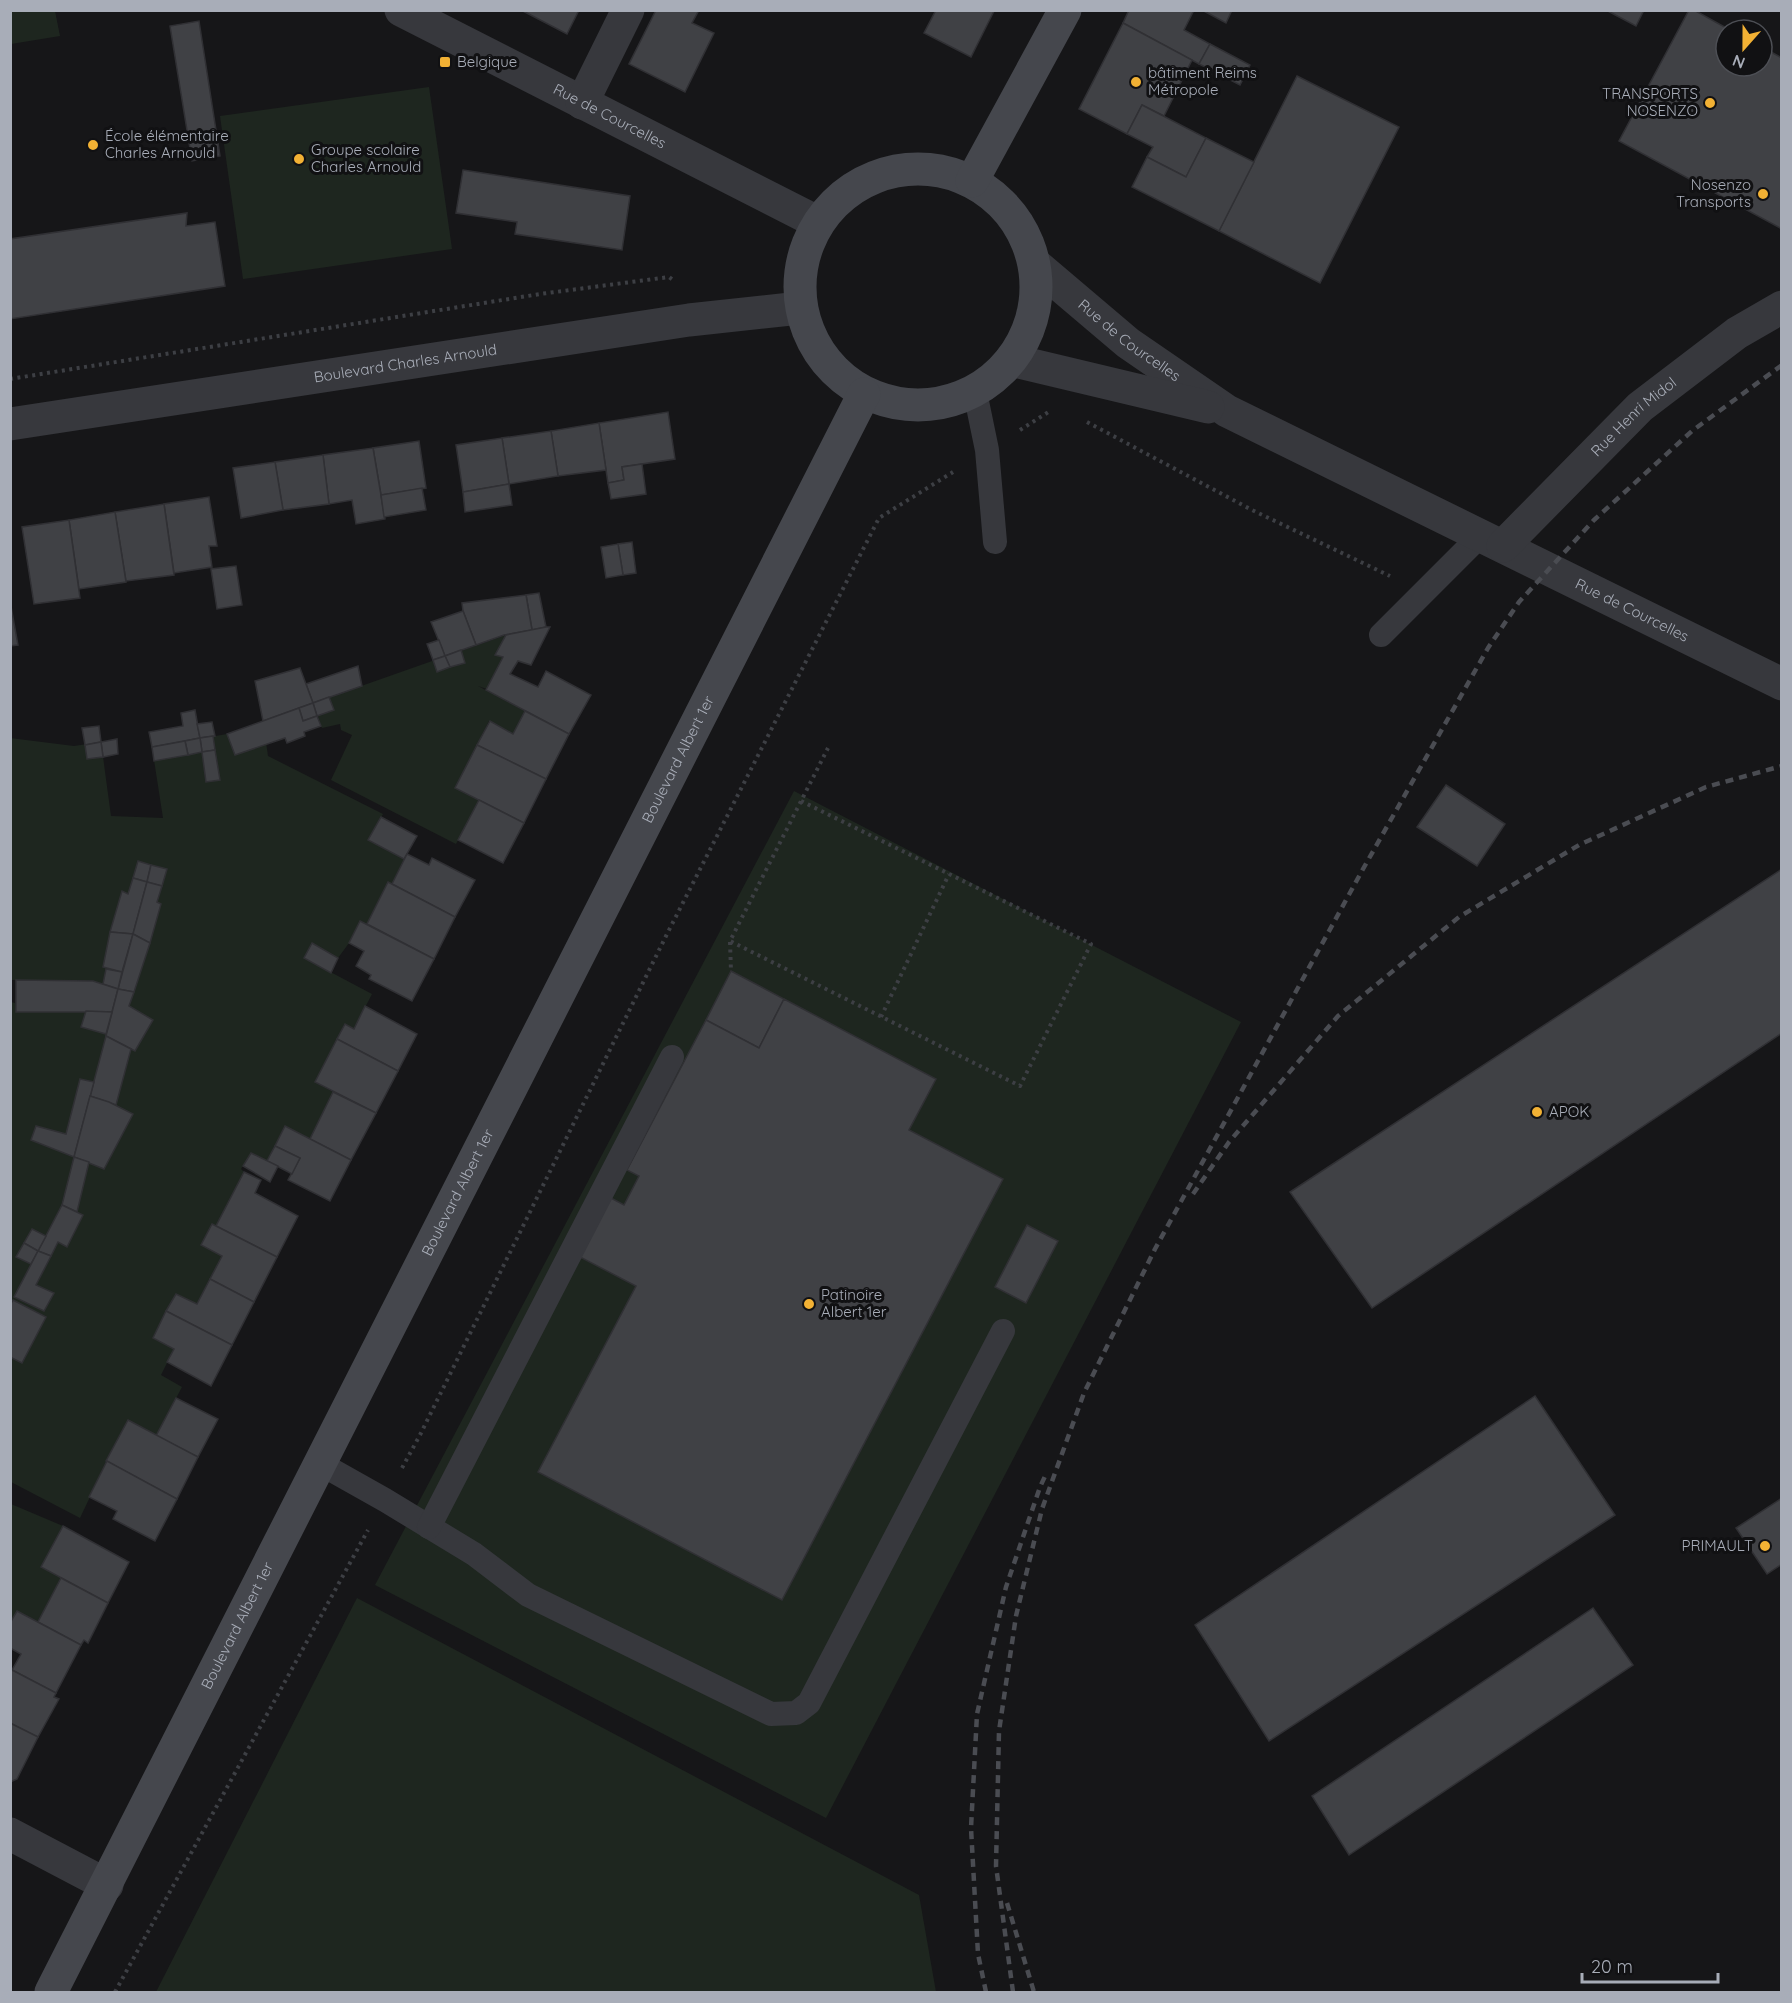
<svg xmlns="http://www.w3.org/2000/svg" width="1792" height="2003" font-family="Quicksand,sans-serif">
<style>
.green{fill:#1e261f}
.building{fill:#404145;stroke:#303034;stroke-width:1.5}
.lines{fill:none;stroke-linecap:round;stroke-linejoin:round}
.path{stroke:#3d3f44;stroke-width:4;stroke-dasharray:3 4.5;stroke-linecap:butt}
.lane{stroke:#37383d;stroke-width:24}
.street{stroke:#37383d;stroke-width:33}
.secondary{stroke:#45474d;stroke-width:33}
.rail{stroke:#4a4c52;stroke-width:4.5;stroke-dasharray:8 6;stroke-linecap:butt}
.poi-dot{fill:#f2b134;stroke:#111113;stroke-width:2}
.labels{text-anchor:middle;stroke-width:6;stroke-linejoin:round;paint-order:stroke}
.poi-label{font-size:15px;fill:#a8adb8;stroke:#111113;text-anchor:start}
.street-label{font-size:15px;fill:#a8adb8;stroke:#111113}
</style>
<rect width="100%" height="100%" fill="#161618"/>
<g class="green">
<path d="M 11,10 L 55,11 L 60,36 L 11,44 Z"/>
<path d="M 429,87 L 452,249 L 243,279 L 220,116 Z"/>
<path d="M 506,635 L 496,655 L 503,657 L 487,689 L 478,686 L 525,711 L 513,734 L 489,721 L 456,788 L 479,800 L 456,844 L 331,780 L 352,735 L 341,730 L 340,724 L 322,728 L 313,703 Z"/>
<path d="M 263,721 L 268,756 L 383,814 L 368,840 L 404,859 L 392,884 L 388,883 L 367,924 L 360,921 L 349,943 L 338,958 L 312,943 L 304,958 L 372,994 L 354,1029 L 344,1025 L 315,1082 L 333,1092 L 310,1139 L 285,1127 L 267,1161 L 251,1153 L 241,1169 L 244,1172 L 216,1226 L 212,1224 L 202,1245 L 222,1256 L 197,1304 L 176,1294 L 153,1337 L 174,1349 L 161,1375 L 182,1387 L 156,1436 L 128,1421 L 106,1460 L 107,1461 L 80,1518 L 11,1482 L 11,1002 L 15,1003 L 16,1012 L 112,1012 L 118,989 L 93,981 L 11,980 L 10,738 L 74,746 L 101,742 L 111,816 L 163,818 L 152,747 L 227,734 Z"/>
<path d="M 794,791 L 1241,1022 L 826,1818 L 375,1585 Z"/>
<path d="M 11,1504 L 63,1526 L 42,1566 L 61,1578 L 38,1622 L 17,1611 L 11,1623 Z"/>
<path d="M 357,1598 L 919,1895 L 936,1992 L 156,1992 Z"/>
</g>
<g class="building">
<path d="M 521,10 L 579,10 L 567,34 Z"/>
<path d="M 656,10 L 699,10 L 692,23 L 714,33 L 685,92 L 629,64 Z"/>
<path d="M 936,10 L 993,10 L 994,11 L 971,57 L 924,33 Z"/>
<path d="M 1129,10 L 1194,10 L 1184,30 L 1210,44 L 1199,64 L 1123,23 Z"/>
<path d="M 1202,10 L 1232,10 L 1226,23 Z"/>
<path d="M 1606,10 L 1644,10 L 1636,26 Z"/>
<path d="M 1689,10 L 1694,10 L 1730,30 L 1726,30 L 1726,66 L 1762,66 L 1762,47 L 1782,58 L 1782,229 L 1619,141 Z"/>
<path d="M 199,21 L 220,156 L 192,161 L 170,26 Z"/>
<path d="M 1123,23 L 1192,60 L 1164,116 L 1142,105 L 1127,134 L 1079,109 Z"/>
<path d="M 1210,44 L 1250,65 L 1240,85 L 1199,64 Z"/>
<path d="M 1297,76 L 1399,127 L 1320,283 L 1219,231 Z"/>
<path d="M 1142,105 L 1206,138 L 1186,177 L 1147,157 L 1153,147 L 1127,134 Z"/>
<path d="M 1206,138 L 1254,162 L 1219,231 L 1132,187 L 1147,157 L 1186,177 Z"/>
<path d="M 463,170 L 630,196 L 622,250 L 515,234 L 517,222 L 456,213 Z"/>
<path d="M 187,213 L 186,226 L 215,222 L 225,286 L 10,319 L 10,239 Z"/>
<path d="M 668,412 L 675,459 L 622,467 L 624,480 L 608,483 L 599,423 Z"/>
<path d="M 599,423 L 606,470 L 558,476 L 551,431 Z"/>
<path d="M 551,431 L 558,476 L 509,484 L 502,438 Z"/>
<path d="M 502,438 L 509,484 L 463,492 L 456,445 Z"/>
<path d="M 419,441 L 426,488 L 381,495 L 373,448 Z"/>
<path d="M 373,448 L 385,519 L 356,524 L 352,500 L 329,504 L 323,455 Z"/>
<path d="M 323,455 L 329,504 L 283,510 L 275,462 Z"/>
<path d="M 275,462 L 283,510 L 241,518 L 233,468 Z"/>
<path d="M 642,464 L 646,494 L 611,499 L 608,483 L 624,480 L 622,467 Z"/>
<path d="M 509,484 L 512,505 L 465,512 L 463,492 Z"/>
<path d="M 422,488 L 426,510 L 384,517 L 381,495 Z"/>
<path d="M 209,497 L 217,546 L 209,546 L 212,567 L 174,573 L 164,504 Z"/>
<path d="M 164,504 L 174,575 L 126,581 L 115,512 Z"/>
<path d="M 115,512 L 126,582 L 79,589 L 69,520 Z"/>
<path d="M 69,520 L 80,598 L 34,604 L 22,527 Z"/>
<path d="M 632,542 L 636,573 L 623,575 L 618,544 Z"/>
<path d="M 618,544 L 623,575 L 606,578 L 601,547 Z"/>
<path d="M 236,566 L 242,605 L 217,609 L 211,569 Z"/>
<path d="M 539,593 L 546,627 L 532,630 L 526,595 Z"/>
<path d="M 526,595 L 532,630 L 504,635 L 476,645 L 463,611 L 462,603 Z"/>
<path d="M 10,601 L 18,645 L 10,646 Z"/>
<path d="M 463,611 L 476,645 L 445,656 L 431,622 Z"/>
<path d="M 546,627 L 550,627 L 531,665 L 518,661 L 510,674 L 538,687 L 546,671 L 591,695 L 569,734 L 486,690 L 503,657 L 495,655 L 506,635 Z"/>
<path d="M 439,640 L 445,656 L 433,660 L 427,644 Z"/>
<path d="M 461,650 L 465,663 L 450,667 L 445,656 Z"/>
<path d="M 445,656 L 450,667 L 437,672 L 433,660 Z"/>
<path d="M 358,666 L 362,686 L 313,703 L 306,684 Z"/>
<path d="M 300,668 L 313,703 L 263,721 L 255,681 Z"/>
<path d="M 329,697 L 334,710 L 317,716 L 313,703 Z"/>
<path d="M 313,703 L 317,716 L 303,721 L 299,708 Z"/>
<path d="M 299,708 L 303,721 L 317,716 L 321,726 L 304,732 L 305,736 L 287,743 L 285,738 L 235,755 L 227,734 Z"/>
<path d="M 195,710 L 200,738 L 152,747 L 149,732 L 183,726 L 181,713 Z"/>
<path d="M 525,711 L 569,734 L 546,779 L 477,745 L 490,721 L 513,734 Z"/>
<path d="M 212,722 L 215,736 L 200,738 L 197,724 Z"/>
<path d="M 99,726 L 101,742 L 85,745 L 82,728 Z"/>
<path d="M 213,736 L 215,750 L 202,752 L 200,738 Z"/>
<path d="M 200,738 L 202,752 L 188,755 L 185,741 Z"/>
<path d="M 117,739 L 118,754 L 103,757 L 101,742 Z"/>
<path d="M 185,741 L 188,755 L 154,761 L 152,747 Z"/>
<path d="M 101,742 L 103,757 L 87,759 L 85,745 Z"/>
<path d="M 477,745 L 546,779 L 524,823 L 455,788 Z"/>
<path d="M 215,750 L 220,780 L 206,782 L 202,752 Z"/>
<path d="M 1446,785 L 1505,824 L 1477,866 L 1417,827 Z"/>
<path d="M 479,800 L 524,823 L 503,863 L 458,840 Z"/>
<path d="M 381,817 L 417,836 L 404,859 L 368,840 Z"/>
<path d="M 407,854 L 429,865 L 432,858 L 475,880 L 455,917 L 392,884 Z"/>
<path d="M 138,861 L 151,865 L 147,882 L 133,878 Z"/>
<path d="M 151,865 L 167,869 L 162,886 L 147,882 Z"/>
<path d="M 1782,869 L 1782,1033 L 1372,1308 L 1290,1192 Z"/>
<path d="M 133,878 L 147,882 L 133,934 L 110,932 L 122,891 L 128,894 Z"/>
<path d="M 147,882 L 162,886 L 157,902 L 161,904 L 150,943 L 133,934 Z"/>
<path d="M 388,882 L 455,917 L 434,959 L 367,924 Z"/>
<path d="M 360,921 L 434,959 L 412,1001 L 369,979 L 371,975 L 356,966 L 364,951 L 349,943 Z"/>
<path d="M 110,932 L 133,934 L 122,972 L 103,967 Z"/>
<path d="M 133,934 L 150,943 L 134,992 L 118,989 Z"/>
<path d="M 312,943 L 338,958 L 331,973 L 304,958 Z"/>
<path d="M 106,969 L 122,972 L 118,989 L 103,984 Z"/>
<path d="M 731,971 L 784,999 L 759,1048 L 706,1020 Z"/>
<path d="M 16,980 L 93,981 L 118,989 L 112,1012 L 16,1012 Z"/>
<path d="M 118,989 L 134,992 L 129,1006 L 153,1020 L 135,1051 L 106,1036 Z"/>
<path d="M 784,999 L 936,1079 L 909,1130 L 1003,1179 L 782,1600 L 538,1472 L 636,1286 L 580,1257 L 611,1198 L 624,1205 L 639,1176 L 627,1170 L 706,1020 L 759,1048 Z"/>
<path d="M 365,1006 L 417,1034 L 398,1071 L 337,1039 L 345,1024 L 354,1029 Z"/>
<path d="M 86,1011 L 112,1012 L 106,1034 L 81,1027 Z"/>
<path d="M 106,1036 L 131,1049 L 116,1105 L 90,1096 Z"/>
<path d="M 337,1039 L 398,1071 L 376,1113 L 315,1082 Z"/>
<path d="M 80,1079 L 94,1082 L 74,1157 L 31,1140 L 36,1126 L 66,1134 Z"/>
<path d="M 333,1092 L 376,1113 L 351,1160 L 310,1139 Z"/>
<path d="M 90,1096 L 109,1102 L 133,1114 L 104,1169 L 74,1157 Z"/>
<path d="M 285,1126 L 351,1160 L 330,1201 L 288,1180 L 300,1158 L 275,1146 Z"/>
<path d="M 275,1146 L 300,1158 L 292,1174 L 267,1161 Z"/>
<path d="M 251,1153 L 278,1166 L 270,1182 L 243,1166 Z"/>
<path d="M 74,1157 L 89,1162 L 77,1212 L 62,1205 Z"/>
<path d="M 244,1172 L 261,1180 L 255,1193 L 298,1216 L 277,1257 L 216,1226 Z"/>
<path d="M 62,1205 L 83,1215 L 67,1247 L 58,1242 L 51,1256 L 38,1251 Z"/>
<path d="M 212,1224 L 277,1257 L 254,1302 L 210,1279 L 222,1256 L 201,1245 Z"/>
<path d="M 1027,1225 L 1058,1241 L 1026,1303 L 995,1287 Z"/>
<path d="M 32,1229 L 46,1236 L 38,1251 L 24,1243 Z"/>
<path d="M 24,1243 L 38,1251 L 31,1264 L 16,1257 Z"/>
<path d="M 38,1251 L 51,1256 L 36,1285 L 54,1293 L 44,1311 L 14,1297 Z"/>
<path d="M 210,1279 L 254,1302 L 232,1345 L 166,1311 L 176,1294 L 197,1304 Z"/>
<path d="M 13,1300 L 46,1317 L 22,1363 L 10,1357 L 10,1305 Z"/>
<path d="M 166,1311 L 232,1345 L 211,1386 L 167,1362 L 174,1349 L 153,1338 Z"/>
<path d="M 1535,1396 L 1615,1515 L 1269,1741 L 1195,1625 Z"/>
<path d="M 176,1398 L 218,1419 L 198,1457 L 156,1436 Z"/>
<path d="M 128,1420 L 198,1457 L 177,1499 L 106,1461 Z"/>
<path d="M 107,1461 L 177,1499 L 155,1541 L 113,1519 L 117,1511 L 89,1497 Z"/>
<path d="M 1782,1498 L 1782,1564 L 1767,1574 L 1736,1528 Z"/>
<path d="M 63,1526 L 129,1562 L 108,1603 L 41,1567 Z"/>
<path d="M 61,1578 L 108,1603 L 88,1643 L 84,1640 L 81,1645 L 38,1622 Z"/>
<path d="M 1593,1608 L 1633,1665 L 1349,1855 L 1312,1796 Z"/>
<path d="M 17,1611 L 81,1645 L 56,1693 L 12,1670 L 21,1654 L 10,1648 L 10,1623 Z"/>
<path d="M 12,1670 L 56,1693 L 54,1697 L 59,1699 L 38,1737 L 10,1723 L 10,1674 Z"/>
<path d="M 10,1723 L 38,1737 L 17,1779 L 10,1782 Z"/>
</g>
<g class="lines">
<g class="path">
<path d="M 10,379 L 540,294 L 669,277 L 673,280"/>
<path d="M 1087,422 L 1252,510 L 1390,576"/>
<path d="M 1020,430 L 1050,411"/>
<path d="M 801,801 L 1091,944 L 1020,1086 L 730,941 L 828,748"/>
<path d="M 730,942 L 731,971"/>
<path d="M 881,1017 L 949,874"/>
<path d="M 402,1468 L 420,1435 L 666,936 L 879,518 L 953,472"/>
<path d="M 115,1992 L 368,1530"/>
</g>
<g class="lane">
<path d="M 975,392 L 987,450 L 995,542"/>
<path d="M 1381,635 L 1481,535"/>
<path d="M 321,1464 L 385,1500 L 474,1554 L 528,1595 L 771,1714 L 796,1713 L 809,1703 L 1003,1331"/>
<path d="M 429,1527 L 672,1057"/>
</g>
<g class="street">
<path id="s1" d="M 401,10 L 817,222"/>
<path d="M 582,103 L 628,10"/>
<path id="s2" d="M 1036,265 L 1128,343 L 1227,411 L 1782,684"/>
<path d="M 1011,360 L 1208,407"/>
<path id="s3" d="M 10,424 L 689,320 L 800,308"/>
<path id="s4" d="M 1503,546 L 1640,407 L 1737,333 L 1782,307"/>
<path d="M 10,1834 L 107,1885"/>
</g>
<g class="secondary">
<circle cx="918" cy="287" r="118"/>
<path d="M 972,181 L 1065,10"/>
<path id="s5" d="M 51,1992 L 864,394"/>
</g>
<g class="rail">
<path d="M 1193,1194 L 1229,1142 L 1338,1016 L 1459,917 L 1579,845 L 1706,787 L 1782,766"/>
<path d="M 1007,1903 L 1034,1992"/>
<path d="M 986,1992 L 978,1954 L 971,1828 L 977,1714 L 1006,1587 L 1040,1487 L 1047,1472"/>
<path d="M 1013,1992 L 996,1866 L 999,1731 L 1016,1616 L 1042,1509 L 1084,1393 L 1155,1249 L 1363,869 L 1488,648 L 1519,602 L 1594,520 L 1692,431 L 1782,365"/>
</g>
</g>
<g class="poi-dot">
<rect x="439" y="56" width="12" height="12" rx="3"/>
<circle cx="1136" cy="82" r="6"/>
<circle cx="1710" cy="103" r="6"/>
<circle cx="93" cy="145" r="6"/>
<circle cx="299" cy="159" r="6"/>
<circle cx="1763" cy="194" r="6"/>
<circle cx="1537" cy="1112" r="6"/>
<circle cx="809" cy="1304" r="6"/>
<circle cx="1765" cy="1546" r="6"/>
</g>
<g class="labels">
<g class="poi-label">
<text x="457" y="67">Belgique</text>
<text x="1148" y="78">bâtiment Reims<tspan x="1148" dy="17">Métropole</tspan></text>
<text x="1698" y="99" text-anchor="end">TRANSPORTS<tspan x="1698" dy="17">NOSENZO</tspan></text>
<text x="105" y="141">École élémentaire<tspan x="105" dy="17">Charles Arnould</tspan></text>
<text x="311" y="155">Groupe scolaire<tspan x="311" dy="17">Charles Arnould</tspan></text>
<text x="1751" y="190" text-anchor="end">Nosenzo<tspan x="1751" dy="17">Transports</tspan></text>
<text x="1549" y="1117">APOK</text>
<text x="821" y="1300">Patinoire<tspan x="821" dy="17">Albert 1er</tspan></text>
<text x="1753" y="1551" text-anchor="end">PRIMAULT</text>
</g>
<g class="street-label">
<text dy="5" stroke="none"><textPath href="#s1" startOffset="234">Rue de Courcelles</textPath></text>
<text dy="5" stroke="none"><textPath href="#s2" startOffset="120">Rue de Courcelles</textPath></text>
<text dy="5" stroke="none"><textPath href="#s3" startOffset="400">Boulevard Charles Arnould</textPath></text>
<text dy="5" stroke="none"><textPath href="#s4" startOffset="184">Rue Henri Midol</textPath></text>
<text dy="5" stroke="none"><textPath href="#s2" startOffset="692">Rue de Courcelles</textPath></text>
<text dy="5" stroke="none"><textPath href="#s5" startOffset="1383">Boulevard Albert 1er</textPath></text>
<text dy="5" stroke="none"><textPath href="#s5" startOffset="897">Boulevard Albert 1er</textPath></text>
<text dy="5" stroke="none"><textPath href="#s5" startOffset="411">Boulevard Albert 1er</textPath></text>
</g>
</g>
<rect width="1792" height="2003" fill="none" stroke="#a8adb8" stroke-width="24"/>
<g transform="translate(1744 48) rotate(201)"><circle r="28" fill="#111113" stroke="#4d4f55" stroke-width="1.5"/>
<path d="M0-4.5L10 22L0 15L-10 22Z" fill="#f2b134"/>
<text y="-9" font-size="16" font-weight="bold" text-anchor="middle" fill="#a8adb8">N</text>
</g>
<path d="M1582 1973v9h136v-9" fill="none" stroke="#a8adb8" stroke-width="3"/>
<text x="1591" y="1973" font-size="18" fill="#a8adb8" stroke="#111113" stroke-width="4.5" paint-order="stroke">20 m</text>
</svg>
